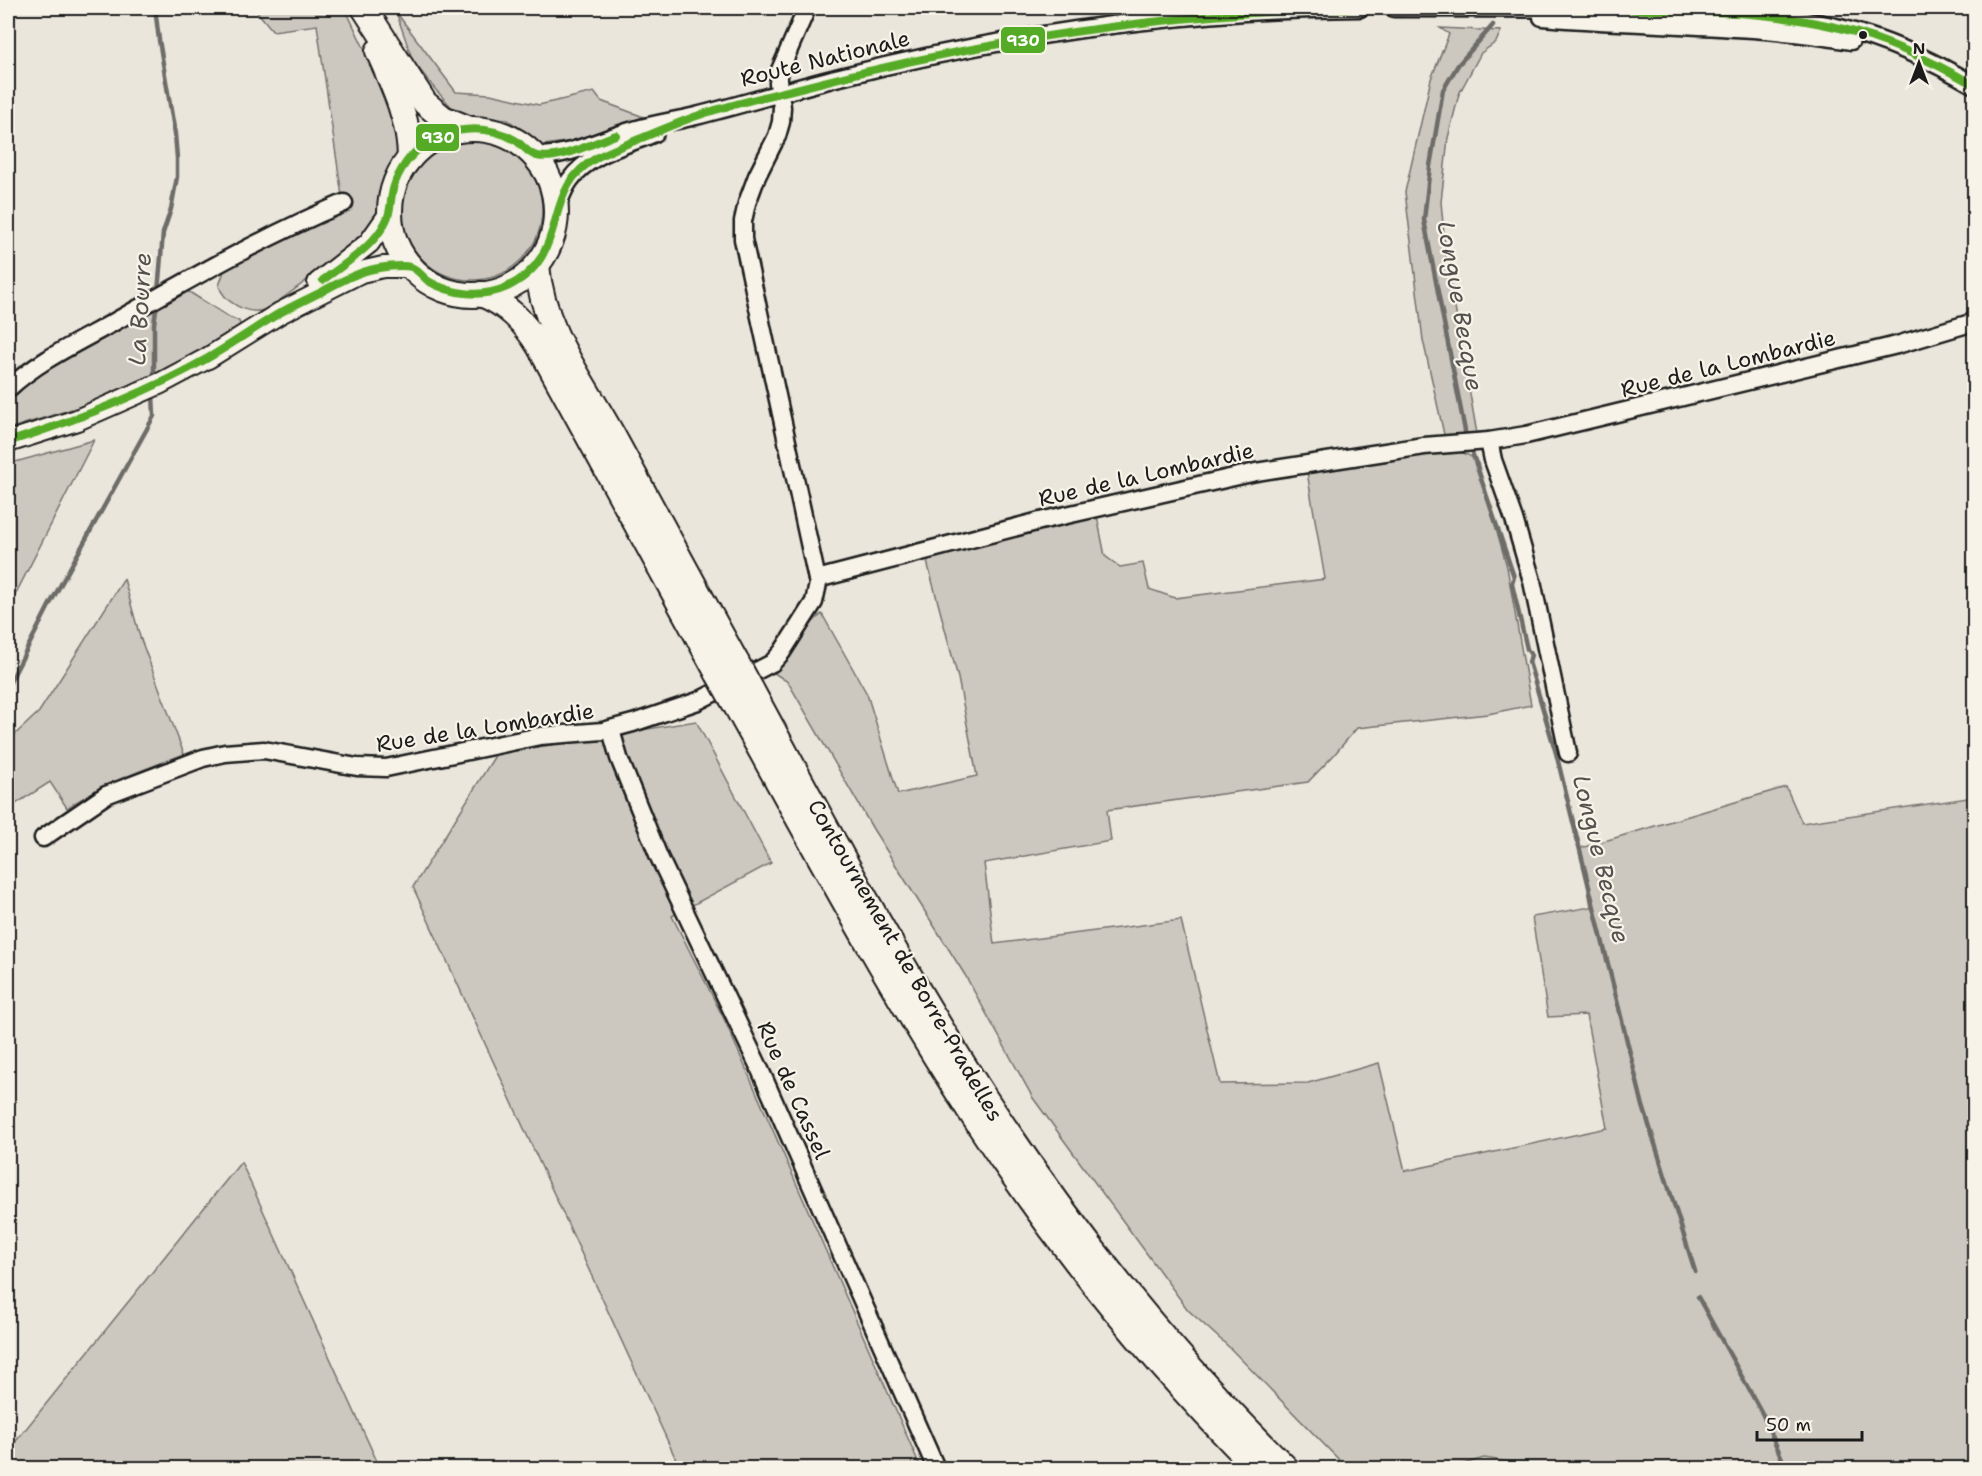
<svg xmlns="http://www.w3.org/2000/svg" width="1982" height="1476" font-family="'Shantell Sans',sans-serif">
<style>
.green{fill:#ccc8c0;stroke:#74726e;stroke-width:1.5}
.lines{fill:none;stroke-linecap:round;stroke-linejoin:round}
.stream{stroke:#6d6c68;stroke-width:4.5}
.minor-casing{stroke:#1c1c1c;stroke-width:21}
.major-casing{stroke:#1c1c1c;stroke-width:24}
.highway-casing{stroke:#1c1c1c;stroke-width:28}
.minor{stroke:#f7f3e8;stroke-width:16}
.major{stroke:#f7f3e8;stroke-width:20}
.highway{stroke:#f7f3e8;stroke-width:24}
.highway-bridge-casing{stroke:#1c1c1c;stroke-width:28;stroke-linecap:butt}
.highway-bridge{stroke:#f7f3e8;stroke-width:24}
.bus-1-casing{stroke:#f7f3e8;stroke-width:12}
.bus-1{stroke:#55ab26;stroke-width:8}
.bus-dot{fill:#1c1c1c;stroke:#f7f3e8;stroke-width:2}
.labels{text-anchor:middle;stroke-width:4.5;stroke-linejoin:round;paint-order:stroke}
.street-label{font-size:22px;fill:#1c1c1c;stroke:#f7f3e8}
.water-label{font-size:24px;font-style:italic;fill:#52514e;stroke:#f7f3e8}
.line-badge{stroke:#f7f3e8;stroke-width:2}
.badge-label{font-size:16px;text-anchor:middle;font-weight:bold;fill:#fff}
</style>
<rect width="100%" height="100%" fill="#eae6dc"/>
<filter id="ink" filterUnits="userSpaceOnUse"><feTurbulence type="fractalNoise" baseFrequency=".0167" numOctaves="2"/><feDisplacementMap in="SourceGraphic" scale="12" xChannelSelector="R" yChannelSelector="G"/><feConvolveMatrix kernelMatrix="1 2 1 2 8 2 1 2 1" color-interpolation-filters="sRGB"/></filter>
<g filter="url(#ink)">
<g class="green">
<path d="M 254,8 L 345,8 L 379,80 L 401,148 L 384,193 L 379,223 C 349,247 319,272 287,295 C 280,300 272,307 264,310 C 247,315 224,302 219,286 L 224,271 L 342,196 L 317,25 L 273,31 Z"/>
<path d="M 396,12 L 456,92 L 490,94 L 539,105 L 594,92 L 601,101 L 649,119 L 573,141 L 543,145 L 508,120 L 458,114 L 435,89 L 413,61 Z"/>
<path d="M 1440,28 L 1501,31 L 1496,42 L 1481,53 L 1459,94 L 1448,138 L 1441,202 L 1446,256 L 1477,434 L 1445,439 L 1423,340 L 1405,192 L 1431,79 L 1449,34 Z"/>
<circle cx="472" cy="210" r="70"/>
<path d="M 186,290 L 229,317 L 239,321 L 240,325 L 217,341 L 130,391 L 8,429 C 8,401 6,398 29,380 L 125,323 Z"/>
<path d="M 94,440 L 8,609 L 8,464 Z"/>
<path d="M 1448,451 C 1461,452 1469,453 1478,463 L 1507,567 L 1531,705 L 1488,714 L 1357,728 L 1333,756 L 1308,782 L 1107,810 L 1111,841 L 984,863 L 994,944 L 1181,920 L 1220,1084 L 1308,1083 L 1379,1063 L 1405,1171 L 1607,1128 L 1586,1015 L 1548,1017 L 1532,917 L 1591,907 L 1581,848 L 1786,787 L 1802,823 L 1974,797 L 1974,1468 L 1518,1468 L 1510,1462 L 1484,1458 L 1450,1468 L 1347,1468 L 1230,1348 L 1188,1310 L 1033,1098 L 965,975 L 873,829 L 788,682 L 774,673 C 795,659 802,627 822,614 L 867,694 L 898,794 L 977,776 L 958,678 L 925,554 L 1096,511 L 1105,556 L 1120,567 L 1143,563 L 1149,589 L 1175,598 L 1325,579 L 1307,472 Z"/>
<path d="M 124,579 L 140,637 L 184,754 C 141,771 105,782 67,808 L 50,782 L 8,809 L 8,741 L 39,712 Z"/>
<path d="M 696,721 L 771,863 L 672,916 L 725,1021 L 921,1468 L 680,1468 L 413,887 L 496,754 Z"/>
<path d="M 241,1162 L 380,1468 L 8,1468 L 8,1451 Z"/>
</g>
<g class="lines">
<g class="stream">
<path d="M 155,8 L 159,40 L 175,134 L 177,158 L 177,177 L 171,209 L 163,233 L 158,292"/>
<path d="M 154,379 L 154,324 L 157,303"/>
<path d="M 1465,431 L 1424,220 L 1430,166 L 1443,90 L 1458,65 L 1493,25"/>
<path d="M 1473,455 L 1514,577 L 1512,584 L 1527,649 L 1531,655 L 1529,662 L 1556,753 L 1643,1106 L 1695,1271"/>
<path d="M 8,686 L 50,604 L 154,416 L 153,393"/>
<path d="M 1698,1297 L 1763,1415 L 1786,1468"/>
</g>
<g class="minor-casing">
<g id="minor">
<path d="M 1394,8 C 1478,8 1562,8 1645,10 C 1711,11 1776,12 1840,28 C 1887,40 1933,61 1974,85"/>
<path d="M 1542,17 C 1645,26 1749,23 1851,41"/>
<path d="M 534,156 C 569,157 601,139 634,130 C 654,124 675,121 696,116 C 744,104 792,89 840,77 C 1010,34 1185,9 1360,8"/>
<path d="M 556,209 C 560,199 564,188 570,180 C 589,153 627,145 655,133"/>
<path d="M 8,389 C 39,360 79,342 116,321 C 190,279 265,236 344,203"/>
<path d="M 1489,441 L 1493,460 L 1514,519 L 1532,581 L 1568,753"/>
<path d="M 817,579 L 1040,521 L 1256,472 L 1424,446 L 1489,441 L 1526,435 L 1897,345 L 1974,322"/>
<path d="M 611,730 L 619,758 L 659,857 L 758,1065 L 936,1468"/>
<path d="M 43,838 L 106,795 L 203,758 L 225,753 L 264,750 L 357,767 L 386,768 L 540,736 L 603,731 L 633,723 L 698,701 L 772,663 L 782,652 L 814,602 L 818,584 L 743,239 L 743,221 L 747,203 L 757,176 L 777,136 L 781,122 L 782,107 L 778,83 L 780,70 L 807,8"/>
</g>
</g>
<g class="major-casing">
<g id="major">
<path d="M 318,283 L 369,243 L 390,213"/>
<path d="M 8,442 L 77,420 L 161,383 L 208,358 L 280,313 L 361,272 L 383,267 L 411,267"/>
</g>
</g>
<g class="highway-casing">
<g id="highway">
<path d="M 364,8 L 425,103 L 443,118 L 470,129"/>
<path d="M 378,51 C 393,85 410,121 410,158"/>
<circle cx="473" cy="212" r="83"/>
<path d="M 537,265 C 542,330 582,379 612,434 C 654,511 695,587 737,663"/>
<path d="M 481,294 C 508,305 524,322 539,346 L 718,674"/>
<path d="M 751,689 C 825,825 898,964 983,1095 C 1071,1229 1172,1356 1286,1468"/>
<path d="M 732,699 C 809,837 883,977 969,1110 C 1052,1239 1150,1360 1257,1468"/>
</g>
</g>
<use href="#minor" class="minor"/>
<use href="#major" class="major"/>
<use href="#highway" class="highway"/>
<g class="highway-bridge-casing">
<g id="highway-bridge">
<path d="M 737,663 L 751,689"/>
<path d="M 718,674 L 732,699"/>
</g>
</g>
<use href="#highway-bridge" class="highway-bridge"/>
<g class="bus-1-casing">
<g id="bus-1">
<path d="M 1394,8 C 1476,8 1558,8 1640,10 C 1707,11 1775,12 1840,28 C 1887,40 1932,61 1974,85"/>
<path d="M 323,280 C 345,263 374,247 386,221 C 391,212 390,204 392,194 C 395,177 406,159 420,148 C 446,127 485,123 515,140 C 522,144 528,154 537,156 C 559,161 595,142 616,135"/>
<path d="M 8,442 C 77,420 145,394 208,358 C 232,344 255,328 278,314 C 294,305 310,298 325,290 C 338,283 352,275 366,271 C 376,268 400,264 411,267 C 417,269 423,277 428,281 C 452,295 483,298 507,287 C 574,255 537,190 598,157 C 611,150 625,145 639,139 C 662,130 685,119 709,112 C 738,103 767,96 796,89 C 981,40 1169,12 1360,8"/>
</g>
</g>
<use href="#bus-1" class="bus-1"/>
</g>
</g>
<circle class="bus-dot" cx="1863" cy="35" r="5"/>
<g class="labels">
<g class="street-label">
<text transform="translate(825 58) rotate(-14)" y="8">Route Nationale</text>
<text transform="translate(1728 363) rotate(-14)" y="8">Rue de la Lombardie</text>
<text transform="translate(1146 474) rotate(-13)" y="8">Rue de la Lombardie</text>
<text transform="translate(485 727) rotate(-9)" y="8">Rue de la Lombardie</text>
<text transform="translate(906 960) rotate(60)" y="8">Contournement de Borre-Pradelles</text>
<text transform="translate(794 1090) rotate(66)" y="8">Rue de Cassel</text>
</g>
<g class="water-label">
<text transform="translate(1460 306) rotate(80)" y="8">Longue Becque</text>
<text transform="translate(140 309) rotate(-87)" y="8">La Bourre</text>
<text transform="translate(1601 859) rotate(76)" y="8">Longue Becque</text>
</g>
</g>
<g class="line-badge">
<rect x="1000" y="26" width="46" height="28" rx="6" fill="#55ab26"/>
<rect x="415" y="123" width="45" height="29" rx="6" fill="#55ab26"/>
</g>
<g class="badge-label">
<text x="1023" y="46">930</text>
<text x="438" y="143">930</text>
</g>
<rect width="1982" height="1476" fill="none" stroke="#f7f3e8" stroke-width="30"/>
<rect x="15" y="15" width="1952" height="1446" fill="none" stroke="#1c1c1c" stroke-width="2" filter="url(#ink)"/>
<g transform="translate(1919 63)" stroke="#f7f3e8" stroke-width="4.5" paint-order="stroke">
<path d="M0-4.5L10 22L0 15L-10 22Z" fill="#1c1c1c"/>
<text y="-9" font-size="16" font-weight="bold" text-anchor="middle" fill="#1c1c1c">N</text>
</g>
<path d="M1757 1431v9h105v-9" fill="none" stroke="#1c1c1c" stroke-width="3"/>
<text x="1766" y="1431" font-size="18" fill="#1c1c1c" stroke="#f7f3e8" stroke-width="4.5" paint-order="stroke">50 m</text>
</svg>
